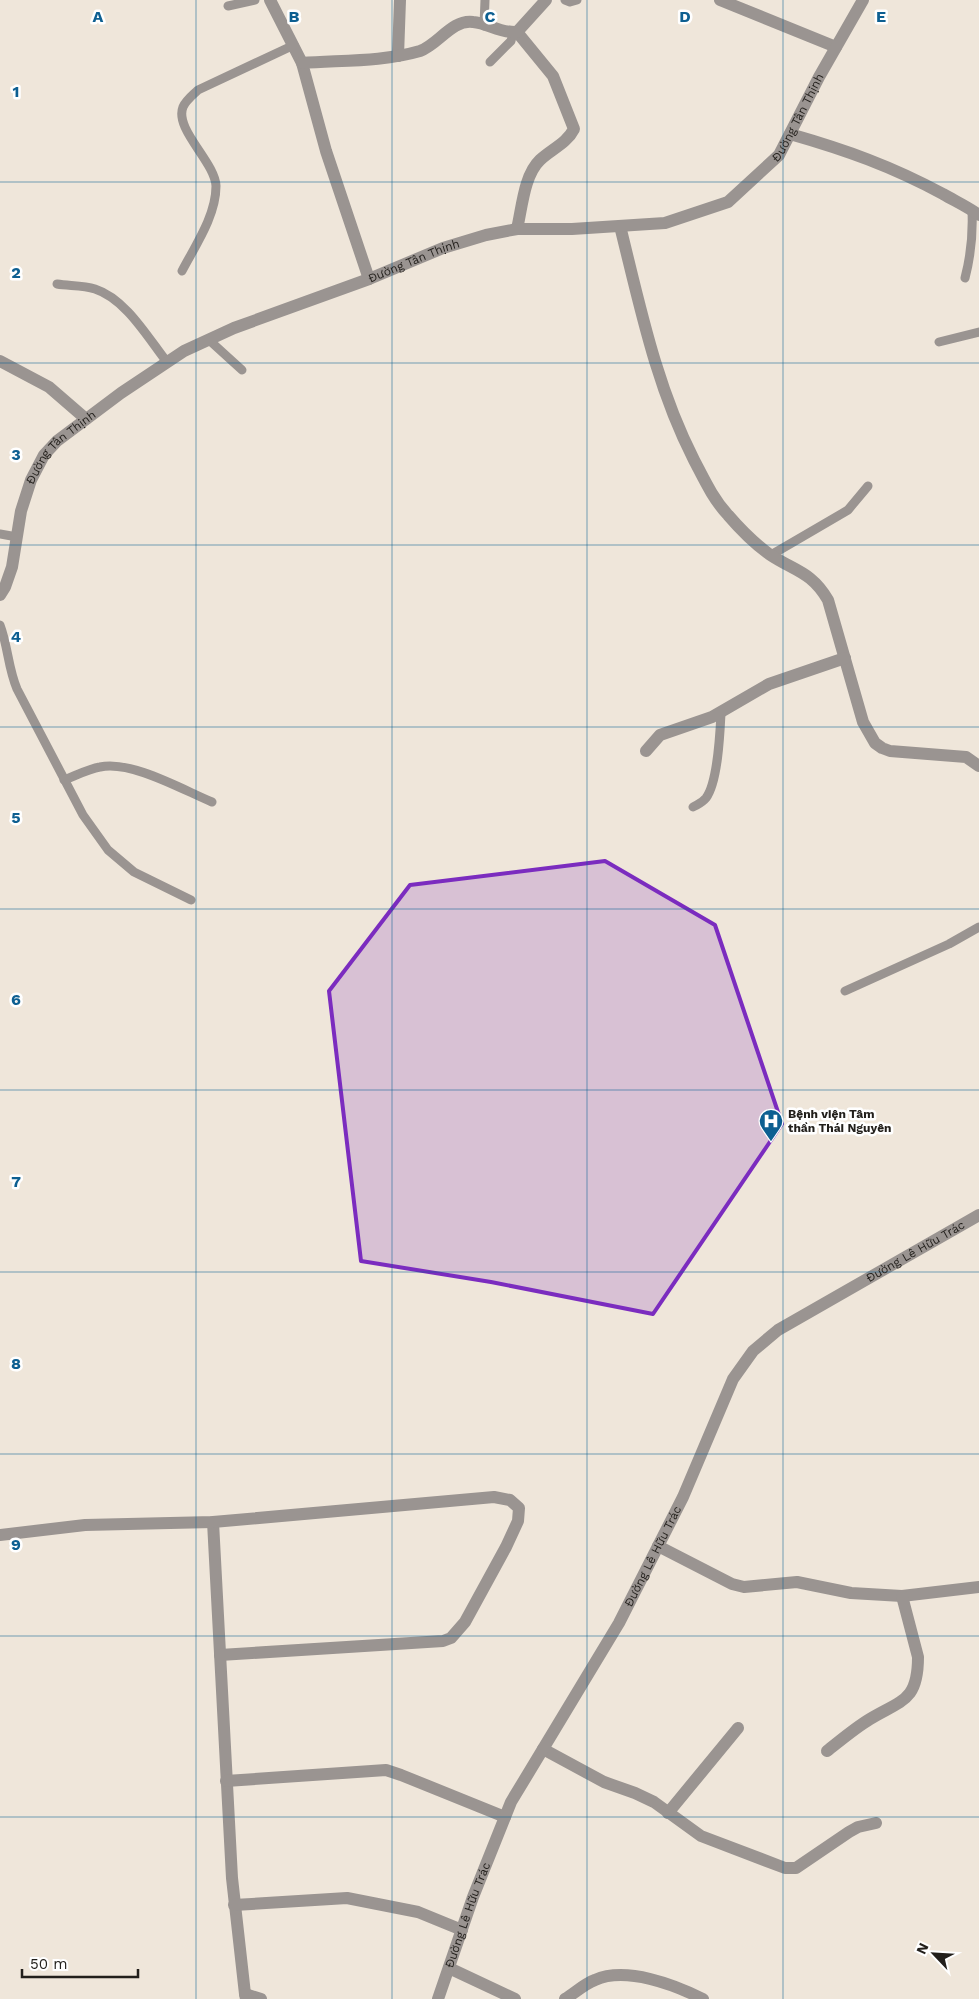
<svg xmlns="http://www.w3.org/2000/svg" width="979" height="1999" font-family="'Work Sans',sans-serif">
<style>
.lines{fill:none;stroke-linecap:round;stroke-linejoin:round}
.lane{stroke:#9a9491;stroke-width:9}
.street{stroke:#9a9491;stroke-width:12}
.marked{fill:#7b2cbf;fill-opacity:0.2;stroke:#7b2cbf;stroke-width:4;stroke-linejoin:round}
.grid{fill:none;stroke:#0d5f91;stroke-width:1;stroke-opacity:0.55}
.labels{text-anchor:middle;stroke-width:5;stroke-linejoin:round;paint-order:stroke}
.street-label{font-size:12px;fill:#221f1b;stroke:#fff}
.poi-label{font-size:12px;font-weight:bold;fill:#221f1b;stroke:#fff;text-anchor:start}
.grid-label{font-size:16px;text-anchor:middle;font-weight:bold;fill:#0d5f91;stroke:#fff;stroke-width:5;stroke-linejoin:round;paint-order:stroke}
</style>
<rect width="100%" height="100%" fill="#efe6da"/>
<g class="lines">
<g class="lane">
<path d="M 565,0 L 570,2 L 577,0"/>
<path d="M 228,6 L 255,0"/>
<path d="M 484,26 L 485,0"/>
<path d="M 490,62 L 511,41 L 513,33"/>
<path d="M 182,271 C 195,246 216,216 216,186 C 215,162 174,129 183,107 C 186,100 193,95 198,90 L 294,45"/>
<path d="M 965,278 C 971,255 973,234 972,211"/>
<path d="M 57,284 C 69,286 83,285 95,289 C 126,299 148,338 167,362"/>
<path d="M 209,340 L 242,370"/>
<path d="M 939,342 L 979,332"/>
<path d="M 0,534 L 17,537"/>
<path d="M 771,555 L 848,510 L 868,486"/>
<path d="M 0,625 C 8,646 8,668 17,689 L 83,815 L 108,850 L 134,872 L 191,900"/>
<path d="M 64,780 C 75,776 88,769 100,767 C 131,760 183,790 212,802"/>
<path d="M 693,807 C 698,804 702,803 706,798 C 718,782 720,733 721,713"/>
<path d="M 845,991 L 949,944 L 979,927"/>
</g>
<g class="street">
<path d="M 270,0 L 302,63 L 326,151 L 369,279"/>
<path d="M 720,0 L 836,47"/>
<path d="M 517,32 L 553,76 L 574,129 C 567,143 552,149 540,160 C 524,175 522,208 517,229"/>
<path d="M 398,56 L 400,0"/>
<path d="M 302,63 C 341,60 382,62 420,51 C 438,45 452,19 473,22 C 488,23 499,33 517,32 L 546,0"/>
<path d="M 790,134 C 846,150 891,166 943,194 C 955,201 968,207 979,215"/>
<path d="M 620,226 C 640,306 656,386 694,460 C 704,479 713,499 728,515 C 740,529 754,543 769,554 C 794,571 811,571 828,600 L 863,722 L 875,743 L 882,748 L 890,751 L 966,757 L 979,766"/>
<path d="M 0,361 L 49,387 L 86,419"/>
<path id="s1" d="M 0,595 L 5,587 L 12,567 L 21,511 L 31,480 L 44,455 L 57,441 L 121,393 L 184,351 L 234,328 L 369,279 L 443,248 L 486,235 L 517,229 L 572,229 L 665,223 L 728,202 L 779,155 L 819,77 L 863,0"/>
<path d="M 646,751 L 660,735 L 712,717 L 769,684 L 845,658"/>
<path d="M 213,1522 L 232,1878 L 245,1994"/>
<path d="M 0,1535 L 85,1525 L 213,1522 L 494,1497 L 510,1500 L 519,1508 L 518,1521 L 506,1547 L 465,1622 L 451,1638 L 443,1641 L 220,1655"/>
<path d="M 658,1546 L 732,1584 L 744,1587 L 797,1582 L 851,1593 L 902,1596 L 979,1587"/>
<path d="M 543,1749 L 604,1782 L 635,1793 L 654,1802 L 701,1836 L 785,1868 L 796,1868 L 849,1832 L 858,1827 L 876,1823"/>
<path d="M 827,1751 C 841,1740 855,1728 870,1719 C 902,1700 918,1701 918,1657 L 902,1596"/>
<path d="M 226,1781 L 386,1770 L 401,1775 L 505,1817"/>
<path d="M 668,1813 L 738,1728"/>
<path d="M 234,1905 L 347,1898 L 418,1912 L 462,1930"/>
<path d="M 449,1968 L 515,1999"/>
<path d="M 246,1999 L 245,1994 L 261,1999"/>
<path id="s2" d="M 438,1999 L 473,1897 L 511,1802 L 619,1623 L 683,1497 L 733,1379 L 753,1351 L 778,1330 L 979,1215"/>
<path d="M 565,1999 C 575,1993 584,1984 595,1980 C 626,1966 675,1985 703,1999"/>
</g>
</g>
<path class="marked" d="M 605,861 L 715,925 L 782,1124 L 653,1314 L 491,1282 L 361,1261 L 329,991 L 410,885 Z"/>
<path class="grid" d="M 196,0 L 196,1999M 392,0 L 392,1999M 587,0 L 587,1999M 783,0 L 783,1999M 0,182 L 979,182M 0,363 L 979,363M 0,545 L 979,545M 0,727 L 979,727M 0,909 L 979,909M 0,1090 L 979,1090M 0,1272 L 979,1272M 0,1454 L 979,1454M 0,1636 L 979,1636M 0,1817 L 979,1817"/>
<defs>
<g id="hospital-pin" transform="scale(1.25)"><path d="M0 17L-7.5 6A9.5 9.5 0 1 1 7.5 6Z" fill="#0d5f91" stroke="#fff"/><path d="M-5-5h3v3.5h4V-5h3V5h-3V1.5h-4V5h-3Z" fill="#fff"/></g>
</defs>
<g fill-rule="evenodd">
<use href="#hospital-pin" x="771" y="1121"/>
</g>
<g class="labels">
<g class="street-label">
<text dy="4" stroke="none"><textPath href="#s1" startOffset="1004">Đường Tân Thịnh</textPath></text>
<text dy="4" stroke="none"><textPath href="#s1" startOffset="570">Đường Tân Thịnh</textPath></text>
<text dy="4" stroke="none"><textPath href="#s1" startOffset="165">Đường Tân Thịnh</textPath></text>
<text dy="4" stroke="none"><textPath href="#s2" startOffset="914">Đường Lê Hữu Trác</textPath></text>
<text dy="4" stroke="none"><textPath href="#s2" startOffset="494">Đường Lê Hữu Trác</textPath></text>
<text dy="4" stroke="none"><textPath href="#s2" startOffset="89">Đường Lê Hữu Trác</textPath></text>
</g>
<g class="poi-label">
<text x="788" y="1118">Bệnh viện Tâm<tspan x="788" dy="14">thần Thái Nguyên</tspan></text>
</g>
</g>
<g class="grid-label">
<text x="98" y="22">A</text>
<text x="294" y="22">B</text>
<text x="490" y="22">C</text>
<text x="685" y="22">D</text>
<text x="881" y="22">E</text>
<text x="16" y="97">1</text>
<text x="16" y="278">2</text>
<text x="16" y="460">3</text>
<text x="16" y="642">4</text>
<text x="16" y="823">5</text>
<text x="16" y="1005">6</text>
<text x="16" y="1187">7</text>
<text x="16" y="1369">8</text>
<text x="16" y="1550">9</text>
</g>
<g transform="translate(934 1954) rotate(295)" stroke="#ffffff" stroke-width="4" paint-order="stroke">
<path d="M0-4L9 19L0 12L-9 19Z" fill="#221f1b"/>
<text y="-8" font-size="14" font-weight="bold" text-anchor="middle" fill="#221f1b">N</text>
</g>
<path d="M22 1969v8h116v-8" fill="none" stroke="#221f1b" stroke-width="2.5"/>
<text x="30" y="1969" font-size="15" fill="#221f1b" stroke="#ffffff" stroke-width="4" paint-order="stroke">50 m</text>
</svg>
